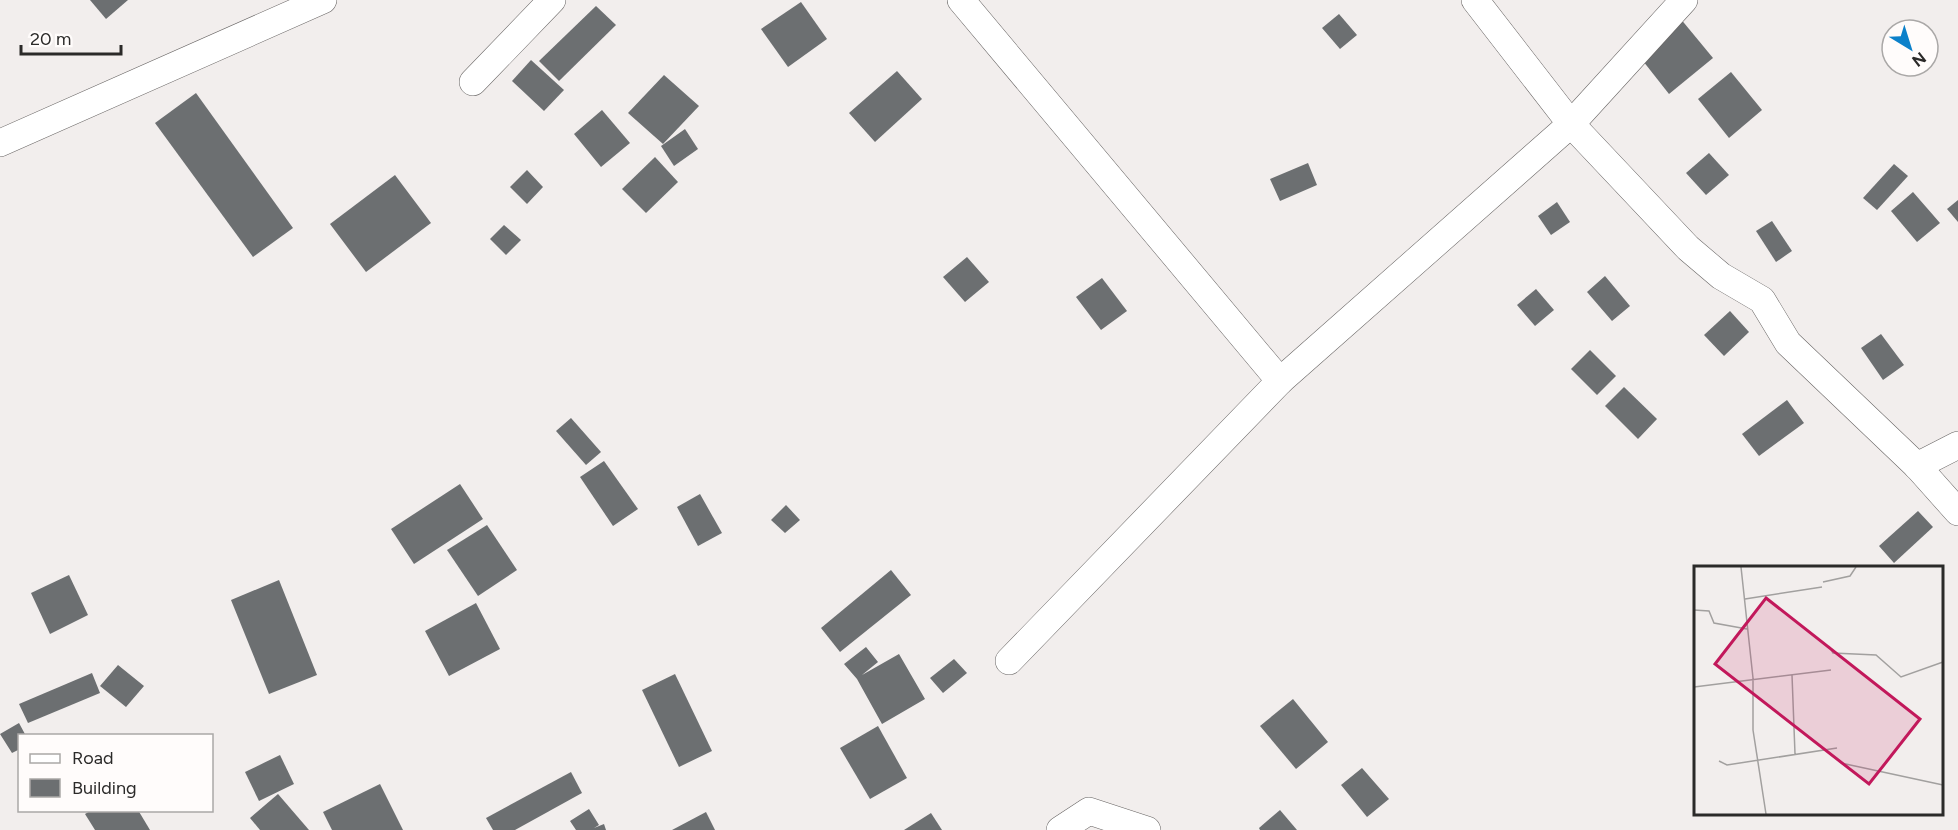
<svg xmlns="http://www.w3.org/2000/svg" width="1958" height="830" font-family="Figtree,sans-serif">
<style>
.building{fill:#6c6f71}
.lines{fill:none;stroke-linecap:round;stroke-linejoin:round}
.street-casing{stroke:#686564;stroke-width:28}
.street{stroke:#fff;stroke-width:27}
.inset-road{fill:none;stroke:#a2a09f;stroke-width:1.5}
.view{fill:#c2185b;fill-opacity:0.15;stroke:#c2185b;stroke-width:3}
.inset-edge{fill:none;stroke:#2b2a29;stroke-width:3}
</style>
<rect width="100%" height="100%" fill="#f2eeed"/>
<g class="building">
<path d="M 90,0 L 128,0 L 106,19 Z"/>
<path d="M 801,2 L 827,39 L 788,67 L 761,29 Z"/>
<path d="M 596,6 L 616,25 L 559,81 L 539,61 Z"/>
<path d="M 1675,12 L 1713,58 L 1669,94 L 1632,47 Z"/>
<path d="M 1339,14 L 1357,35 L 1340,49 L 1322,28 Z"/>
<path d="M 531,60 L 564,90 L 544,111 L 512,81 Z"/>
<path d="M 897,71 L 922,99 L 875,142 L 849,113 Z"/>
<path d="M 1731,72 L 1762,110 L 1729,138 L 1698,99 Z"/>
<path d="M 664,75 L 699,106 L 663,144 L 628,113 Z"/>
<path d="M 196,93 L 293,228 L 253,257 L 155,123 Z"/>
<path d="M 602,110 L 630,143 L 601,167 L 574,134 Z"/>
<path d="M 685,129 L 698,149 L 674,166 L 661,146 Z"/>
<path d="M 1709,153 L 1729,175 L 1706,195 L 1686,173 Z"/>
<path d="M 655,157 L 678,182 L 646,213 L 622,189 Z"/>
<path d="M 1308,163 L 1317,185 L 1280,201 L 1270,179 Z"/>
<path d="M 1894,164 L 1908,176 L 1877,210 L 1863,198 Z"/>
<path d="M 527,170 L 543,187 L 527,204 L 510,187 Z"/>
<path d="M 395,175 L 431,223 L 366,272 L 330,224 Z"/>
<path d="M 1913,192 L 1940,223 L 1917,242 L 1891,211 Z"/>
<path d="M 1958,200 L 1958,222 L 1947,209 Z"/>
<path d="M 1557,202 L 1570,222 L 1551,235 L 1538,216 Z"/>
<path d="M 1772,221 L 1792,251 L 1776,262 L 1756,231 Z"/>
<path d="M 504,225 L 521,240 L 506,255 L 490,239 Z"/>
<path d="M 967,257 L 989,282 L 965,302 L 943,277 Z"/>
<path d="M 1605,276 L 1630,306 L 1612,321 L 1587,292 Z"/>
<path d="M 1102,278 L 1127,311 L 1101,330 L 1076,297 Z"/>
<path d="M 1536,289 L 1554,310 L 1535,326 L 1517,305 Z"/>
<path d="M 1730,311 L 1749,332 L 1724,356 L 1704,335 Z"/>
<path d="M 1881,334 L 1904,365 L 1883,380 L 1861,348 Z"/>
<path d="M 1590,350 L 1616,376 L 1597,395 L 1571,369 Z"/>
<path d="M 1624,387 L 1657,419 L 1638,439 L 1605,406 Z"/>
<path d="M 1787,400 L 1804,423 L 1759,456 L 1742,434 Z"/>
<path d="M 571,418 L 601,452 L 586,465 L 556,431 Z"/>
<path d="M 604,461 L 638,509 L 613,526 L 580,477 Z"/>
<path d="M 460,484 L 483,519 L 414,564 L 391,529 Z"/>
<path d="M 700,494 L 722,533 L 698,546 L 677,507 Z"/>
<path d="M 786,505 L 800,520 L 785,533 L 771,520 Z"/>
<path d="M 1918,511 L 1933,527 L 1894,563 L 1879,546 Z"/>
<path d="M 487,525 L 517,570 L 478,596 L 447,550 Z"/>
<path d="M 891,570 L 911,595 L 840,652 L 821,628 Z"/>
<path d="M 69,575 L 88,615 L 50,634 L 31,593 Z"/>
<path d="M 279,580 L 317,675 L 269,694 L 231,600 Z"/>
<path d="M 476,603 L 500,649 L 449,676 L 425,631 Z"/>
<path d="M 866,647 L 878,662 L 862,675 L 899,654 L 925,699 L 882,724 L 857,679 L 844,664 Z"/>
<path d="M 954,659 L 967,673 L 943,693 L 930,678 Z"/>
<path d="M 118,665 L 144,686 L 126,707 L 100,686 Z"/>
<path d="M 92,673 L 100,693 L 28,723 L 19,704 Z"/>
<path d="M 675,674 L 712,751 L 679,767 L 642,690 Z"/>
<path d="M 1293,699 L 1328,742 L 1296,769 L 1260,726 Z"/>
<path d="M 19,723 L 26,736 L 20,736 L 20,749 L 12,753 L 0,734 Z"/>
<path d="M 878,726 L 907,778 L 870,799 L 840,748 Z"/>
<path d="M 280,755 L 294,784 L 259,801 L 245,772 Z"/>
<path d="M 1362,768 L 1389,799 L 1367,817 L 1341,785 Z"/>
<path d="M 571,772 L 582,793 L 515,830 L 493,830 L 486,818 Z"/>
<path d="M 380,784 L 403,830 L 332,830 L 323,812 Z"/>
<path d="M 278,794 L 309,830 L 260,830 L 250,818 Z"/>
<path d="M 589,809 L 599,825 L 594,828 L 604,824 L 606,830 L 576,830 L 570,821 Z"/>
<path d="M 92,810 L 138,810 L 150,830 L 95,830 L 85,814 Z"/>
<path d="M 1280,810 L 1297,830 L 1260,830 L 1259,828 Z"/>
<path d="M 706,812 L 715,830 L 672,830 Z"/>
<path d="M 931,813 L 942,830 L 904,830 Z"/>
</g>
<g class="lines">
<g class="street-casing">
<g id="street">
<path d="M 961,0 L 1280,381"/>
<path d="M 1475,0 L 1571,124 L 1688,248 L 1721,276 L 1762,300 L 1788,343 L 1917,466 L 1958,512"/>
<path d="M 473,82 L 552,0"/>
<path d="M 0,143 L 323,0"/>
<path d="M 1917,466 L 1958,445"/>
<path d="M 1009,661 L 1280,381 L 1571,124 L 1684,0"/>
<path d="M 1060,830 L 1089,811 L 1147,830"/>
</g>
</g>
<use href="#street" class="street"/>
</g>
<g transform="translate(1694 566)">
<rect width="249" height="249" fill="#f2eeed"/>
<path class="inset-road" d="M 47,1 L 59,112 L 59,164 L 72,248M 129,16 L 156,10 L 162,1M 51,33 L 128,21M 0,44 L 15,45 L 20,57 L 53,63M 135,80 L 139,87 L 182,89 L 207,111 L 249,96M 98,109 L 101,188M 0,121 L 137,104M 25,195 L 33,199 L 143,182M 147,197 L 249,219"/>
<path class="view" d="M 72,32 L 226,153 L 175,218 L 21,98 Z"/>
<rect width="249" height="249" class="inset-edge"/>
</g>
<rect x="18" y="734" width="195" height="78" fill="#fffcfb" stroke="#aaa8a7" stroke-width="1.5"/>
<rect x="30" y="754" width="30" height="9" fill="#ffffff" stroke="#aaa8a7" stroke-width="1.5"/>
<text x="72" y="764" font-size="18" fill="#2b2a29">Road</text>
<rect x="30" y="779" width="30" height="18" fill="#6c6f71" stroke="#aaa8a7" stroke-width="1.5"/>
<text x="72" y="794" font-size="18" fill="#2b2a29">Building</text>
<g transform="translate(1910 48) rotate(142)"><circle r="28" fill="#fffcfb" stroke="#aaa8a7" stroke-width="1.5"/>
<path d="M0-4.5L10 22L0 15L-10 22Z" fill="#0c81ca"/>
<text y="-9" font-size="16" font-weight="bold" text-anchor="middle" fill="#2b2a29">N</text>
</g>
<path d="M21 45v9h100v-9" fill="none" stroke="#2b2a29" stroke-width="3"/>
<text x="30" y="45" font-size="18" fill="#2b2a29" stroke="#fffcfb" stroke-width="4.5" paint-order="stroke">20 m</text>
</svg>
